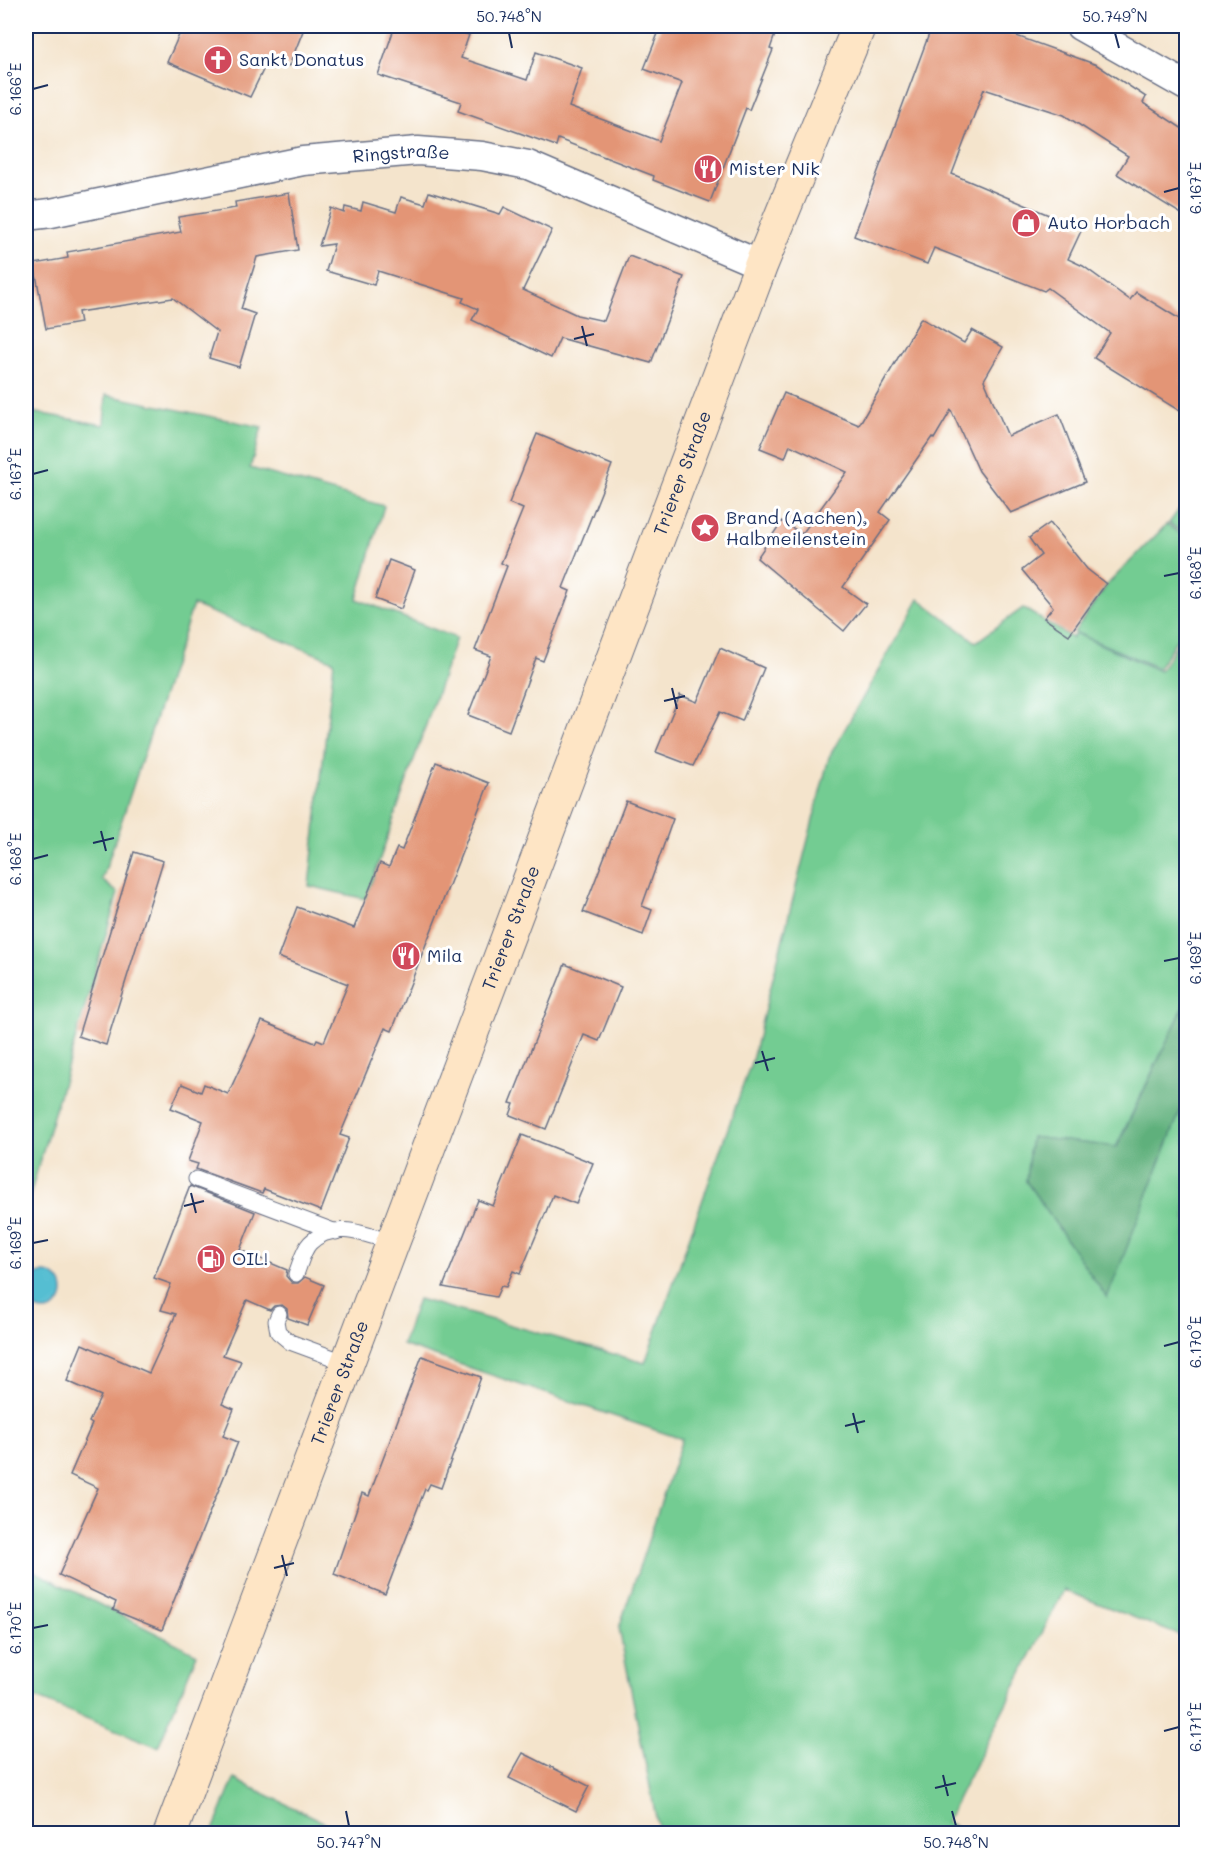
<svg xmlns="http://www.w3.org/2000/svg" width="1212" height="1859" font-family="Mali,sans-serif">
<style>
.green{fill:#73cc92;stroke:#477e78;stroke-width:1.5}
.forest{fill:#5eb07c;stroke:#3c706d;stroke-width:1.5}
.water{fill:#55bed2;stroke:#387698;stroke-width:1.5}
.building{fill:#e39576}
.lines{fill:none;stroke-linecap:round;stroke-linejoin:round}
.service-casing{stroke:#676e84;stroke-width:17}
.minor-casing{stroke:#676e84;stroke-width:31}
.secondary-casing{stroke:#676e84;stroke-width:35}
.service{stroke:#fff;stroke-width:15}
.minor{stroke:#fff;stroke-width:28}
.secondary{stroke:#fee5c5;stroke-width:33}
.ticks{fill:none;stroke:#1b2f5e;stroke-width:2}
.labels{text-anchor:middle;stroke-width:6;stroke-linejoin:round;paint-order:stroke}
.poi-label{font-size:18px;fill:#1b2f5e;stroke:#fff;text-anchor:start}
.street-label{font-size:18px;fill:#1b2f5e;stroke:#fff}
.neatline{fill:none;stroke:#1b2f5e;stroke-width:2}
.ticks-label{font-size:15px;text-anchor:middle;fill:#1b2f5e}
</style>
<rect width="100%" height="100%" fill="#fff"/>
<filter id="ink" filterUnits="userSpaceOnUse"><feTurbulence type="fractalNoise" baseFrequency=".0167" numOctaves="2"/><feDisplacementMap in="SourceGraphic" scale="12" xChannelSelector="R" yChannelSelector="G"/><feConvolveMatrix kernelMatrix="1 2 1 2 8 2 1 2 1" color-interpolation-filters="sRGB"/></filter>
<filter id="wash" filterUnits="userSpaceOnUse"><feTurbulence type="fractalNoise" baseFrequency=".008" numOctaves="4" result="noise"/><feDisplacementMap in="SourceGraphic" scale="24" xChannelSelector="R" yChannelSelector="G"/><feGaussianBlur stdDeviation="1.35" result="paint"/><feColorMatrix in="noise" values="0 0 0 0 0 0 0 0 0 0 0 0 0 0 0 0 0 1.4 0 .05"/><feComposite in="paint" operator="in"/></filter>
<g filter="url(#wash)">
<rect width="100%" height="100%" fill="#f4e4cc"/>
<g class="green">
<path d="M 106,395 L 262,427 L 250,468 L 384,506 L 357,599 L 456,638 L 366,899 L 309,886 L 334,661 L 193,605 L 102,880 L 118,893 L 26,1209 L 26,411 L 104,425 Z"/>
<path d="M 1186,500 L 1186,535 L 1169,523 Z"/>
<path d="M 1167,524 L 1186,538 L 1186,625 L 1158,668 L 1074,632 L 1107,585 Z"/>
<path d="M 919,599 L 976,642 L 1023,608 L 1072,638 L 1075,633 L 1160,671 L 1186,630 L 1186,1002 L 1116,1147 L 1031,1137 L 1026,1181 L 1107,1297 L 1186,1096 L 1186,1638 L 1064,1590 L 946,1822 L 967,1833 L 659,1833 L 619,1628 L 682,1439 L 402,1345 L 418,1299 L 645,1363 L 752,1060 L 829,757 Z"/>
<path d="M 26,1567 L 197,1654 L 158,1747 L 26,1694 Z"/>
<path d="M 234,1779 L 346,1833 L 212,1833 Z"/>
</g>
<path class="forest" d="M 1186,1002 L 1186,1096 L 1107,1298 L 1026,1181 L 1031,1137 L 1117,1147 Z"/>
<circle class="water" cx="44" cy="1292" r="19"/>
<g id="blocks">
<g class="building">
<path d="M 183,26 L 305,26 L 289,66 L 269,58 L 250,97 L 167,62 Z"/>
<path d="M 395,26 L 442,26 L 469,35 L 461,58 L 527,80 L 536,52 L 582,68 L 569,107 L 659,141 L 682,83 L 644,69 L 661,26 L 778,26 L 770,49 L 773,50 L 749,110 L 746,108 L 710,202 L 653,180 L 654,176 L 558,139 L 556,146 L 458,111 L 461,102 L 378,75 Z"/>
<path d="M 932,26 L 989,26 L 1097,65 L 1146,97 L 1143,103 L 1186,131 L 1186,217 L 1117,174 L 1128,156 L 1064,115 L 984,89 L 952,174 L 1082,229 L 1068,259 L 1083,266 L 1130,300 L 1136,292 L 1186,323 L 1186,415 L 1094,358 L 1110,333 L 1048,288 L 1044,291 L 934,248 L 927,264 L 854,236 Z"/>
<path d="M 429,192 L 500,214 L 504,207 L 552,230 L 523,290 L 577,315 L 604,321 L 629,256 L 684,277 L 651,363 L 560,338 L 551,358 L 472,320 L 478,309 L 462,302 L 464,298 L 378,271 L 374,285 L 326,271 L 334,244 L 319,246 L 331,208 L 344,213 L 345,207 L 361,211 L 363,202 L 396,212 L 401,197 L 425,204 Z"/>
<path d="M 289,193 L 298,250 L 257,257 L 241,309 L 255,314 L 239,367 L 209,358 L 217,332 L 173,298 L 78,312 L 80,323 L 46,329 L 34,264 L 68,258 L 67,252 L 181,232 L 178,217 L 236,208 L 235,202 Z"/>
<path d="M 921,318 L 964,343 L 972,330 L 1003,347 L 984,380 L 1008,436 L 1059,414 L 1085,482 L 1011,513 L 979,471 L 951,410 L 934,439 L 932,437 L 880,512 L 890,520 L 843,587 L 866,604 L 844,631 L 757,558 L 782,521 L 802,534 L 847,472 L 790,445 L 785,458 L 760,448 L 784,393 L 859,425 Z"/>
<path d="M 537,434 L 612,465 L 563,588 L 570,591 L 543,661 L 536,658 L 509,731 L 468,715 L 491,656 L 475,650 L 507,566 L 501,563 L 523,509 L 509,503 Z"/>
<path d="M 1050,523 L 1087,569 L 1106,584 L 1069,635 L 1044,618 L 1053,607 L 1022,570 L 1041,555 L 1029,538 Z"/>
<path d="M 389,560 L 415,570 L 401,609 L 375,599 Z"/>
<path d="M 720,648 L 764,668 L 742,721 L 720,712 L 693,766 L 656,752 L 680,695 L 697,702 Z"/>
<path d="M 436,762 L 489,783 L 392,1031 L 385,1028 L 340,1135 L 349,1138 L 321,1211 L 264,1189 L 262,1193 L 196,1169 L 198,1164 L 188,1161 L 203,1121 L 171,1108 L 182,1084 L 201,1092 L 204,1084 L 228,1094 L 262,1021 L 315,1043 L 317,1039 L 324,1042 L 348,984 L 278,957 L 297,907 L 354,928 L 380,863 L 389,867 L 397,848 L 402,850 Z"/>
<path d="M 626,801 L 673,819 L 642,906 L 652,910 L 643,935 L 583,912 Z"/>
<path d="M 134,852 L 163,861 L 106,1045 L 78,1036 Z"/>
<path d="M 565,964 L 621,987 L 599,1041 L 584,1035 L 546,1129 L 510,1115 L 514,1104 L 510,1103 Z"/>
<path d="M 522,1135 L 593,1163 L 576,1204 L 553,1195 L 520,1274 L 513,1271 L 506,1287 L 501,1286 L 496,1297 L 443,1287 L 478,1200 L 493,1206 Z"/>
<path d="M 190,1186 L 255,1212 L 240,1250 L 287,1270 L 286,1276 L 292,1283 L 298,1283 L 305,1277 L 324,1285 L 307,1325 L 288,1318 L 287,1309 L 282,1305 L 274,1306 L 270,1310 L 247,1300 L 223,1355 L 241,1361 L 222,1404 L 234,1409 L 223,1436 L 238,1442 L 162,1630 L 113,1610 L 116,1602 L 59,1575 L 98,1488 L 70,1475 L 92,1424 L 89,1422 L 101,1396 L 67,1381 L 82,1344 L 149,1373 L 176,1314 L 161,1310 L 171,1284 L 154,1278 Z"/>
<path d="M 422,1356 L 481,1377 L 441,1488 L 430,1484 L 427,1490 L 425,1489 L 385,1594 L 334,1574 L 362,1493 L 369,1496 Z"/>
<path d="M 523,1753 L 589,1786 L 576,1811 L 509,1778 Z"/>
</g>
</g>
</g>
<g filter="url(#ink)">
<use href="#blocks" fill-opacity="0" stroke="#676e84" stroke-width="1.5"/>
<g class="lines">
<g class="service-casing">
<g id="service">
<path d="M 196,1179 L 336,1232"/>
<path d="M 296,1274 C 300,1265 303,1250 310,1243 C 333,1220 365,1234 391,1242"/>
<path d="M 279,1314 L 276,1321 L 278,1332 L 290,1342 L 347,1363"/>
</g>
</g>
<g class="minor-casing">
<g id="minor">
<path d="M 1080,26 L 1186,86"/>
<path id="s1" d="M 26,216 L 51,213 L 303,161 L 418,151 L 482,156 L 528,165 L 761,265"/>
</g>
</g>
<g class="secondary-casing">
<g id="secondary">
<path id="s2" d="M 170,1834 L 761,265 L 859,26"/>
</g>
</g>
<use href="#service" class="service"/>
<use href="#minor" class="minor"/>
<use href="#secondary" class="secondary"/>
</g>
</g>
<path class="ticks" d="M 509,33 L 512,48M 1115,33 L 1119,48M 33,89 L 48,85M 1164,192 L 1179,188M 582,326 L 587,346M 574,339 L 594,334M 33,474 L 48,470M 1164,576 L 1179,573M 672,688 L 677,709M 664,701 L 685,696M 101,831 L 106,851M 93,843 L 114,838M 33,859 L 48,855M 1164,961 L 1179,958M 762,1051 L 768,1071M 755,1063 L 775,1058M 191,1193 L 196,1213M 184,1206 L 204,1201M 33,1243 L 48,1240M 1164,1346 L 1179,1342M 853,1413 L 858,1433M 845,1426 L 865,1421M 282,1555 L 287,1576M 274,1568 L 294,1563M 33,1628 L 48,1625M 1164,1731 L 1179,1727M 943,1775 L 948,1796M 935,1788 L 956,1783M 346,1811 L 349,1826M 952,1811 L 956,1826"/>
<defs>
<g id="church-disc" transform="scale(1.5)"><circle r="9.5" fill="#d1495b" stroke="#fff"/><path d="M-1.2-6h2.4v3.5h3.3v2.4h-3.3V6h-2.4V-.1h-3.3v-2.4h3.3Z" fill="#fff"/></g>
<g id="restaurant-disc" transform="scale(1.5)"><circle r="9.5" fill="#d1495b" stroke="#fff"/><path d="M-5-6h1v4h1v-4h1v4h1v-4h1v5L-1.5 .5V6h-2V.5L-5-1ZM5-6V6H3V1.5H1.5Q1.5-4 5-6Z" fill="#fff"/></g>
<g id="shop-disc" transform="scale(1.5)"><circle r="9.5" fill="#d1495b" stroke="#fff"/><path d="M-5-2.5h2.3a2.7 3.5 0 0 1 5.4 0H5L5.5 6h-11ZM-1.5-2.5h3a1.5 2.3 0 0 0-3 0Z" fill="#fff"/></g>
<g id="sight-disc" transform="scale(1.5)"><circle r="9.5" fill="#d1495b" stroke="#fff"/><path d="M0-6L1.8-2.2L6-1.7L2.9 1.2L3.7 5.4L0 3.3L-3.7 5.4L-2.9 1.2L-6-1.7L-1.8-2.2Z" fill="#fff"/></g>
<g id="fuel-disc" transform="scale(1.5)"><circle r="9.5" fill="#d1495b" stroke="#fff"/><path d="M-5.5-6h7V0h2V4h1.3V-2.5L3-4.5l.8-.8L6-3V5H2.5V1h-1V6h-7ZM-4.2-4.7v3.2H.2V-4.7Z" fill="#fff"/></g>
</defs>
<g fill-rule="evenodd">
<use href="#church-disc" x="218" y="60"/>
<use href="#restaurant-disc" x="708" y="169"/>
<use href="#shop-disc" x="1026" y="223"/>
<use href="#sight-disc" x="705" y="528"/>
<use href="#restaurant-disc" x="406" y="956"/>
<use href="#fuel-disc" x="211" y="1259"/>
</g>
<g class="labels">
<g class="poi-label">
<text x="239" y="66">Sankt Donatus</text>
<text x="729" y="175">Mister Nik</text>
<text x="1047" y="229">Auto Horbach</text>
<text x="726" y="524">Brand (Aachen),<tspan x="726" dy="21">Halbmeilenstein</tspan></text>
<text x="427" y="962">Mila</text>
<text x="232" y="1265">OIL!</text>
</g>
<g class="street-label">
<text dy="6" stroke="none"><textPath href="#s1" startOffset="381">Ringstraße</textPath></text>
<text dy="6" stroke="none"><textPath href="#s2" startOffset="1454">Trierer Straße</textPath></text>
<text dy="6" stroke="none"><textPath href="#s2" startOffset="968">Trierer Straße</textPath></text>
<text dy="6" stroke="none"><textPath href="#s2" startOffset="482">Trierer Straße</textPath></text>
</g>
</g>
<rect width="1212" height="1859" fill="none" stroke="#fff" stroke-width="66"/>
<rect x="33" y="33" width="1146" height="1793" class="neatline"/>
<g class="ticks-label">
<text x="509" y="22">50.748°N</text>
<text x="1115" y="22">50.749°N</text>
<text transform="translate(16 89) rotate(-90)" y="5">6.166°E</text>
<text transform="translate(1196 188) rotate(-90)" y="5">6.167°E</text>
<text transform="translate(16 474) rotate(-90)" y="5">6.167°E</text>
<text transform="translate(1196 573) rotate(-90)" y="5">6.168°E</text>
<text transform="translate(16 859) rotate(-90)" y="5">6.168°E</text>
<text transform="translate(1196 958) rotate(-90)" y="5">6.169°E</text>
<text transform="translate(16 1243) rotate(-90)" y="5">6.169°E</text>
<text transform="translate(1196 1342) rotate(-90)" y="5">6.170°E</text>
<text transform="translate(16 1628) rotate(-90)" y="5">6.170°E</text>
<text transform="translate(1196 1727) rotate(-90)" y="5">6.171°E</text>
<text x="349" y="1848">50.747°N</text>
<text x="956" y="1848">50.748°N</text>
</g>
</svg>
